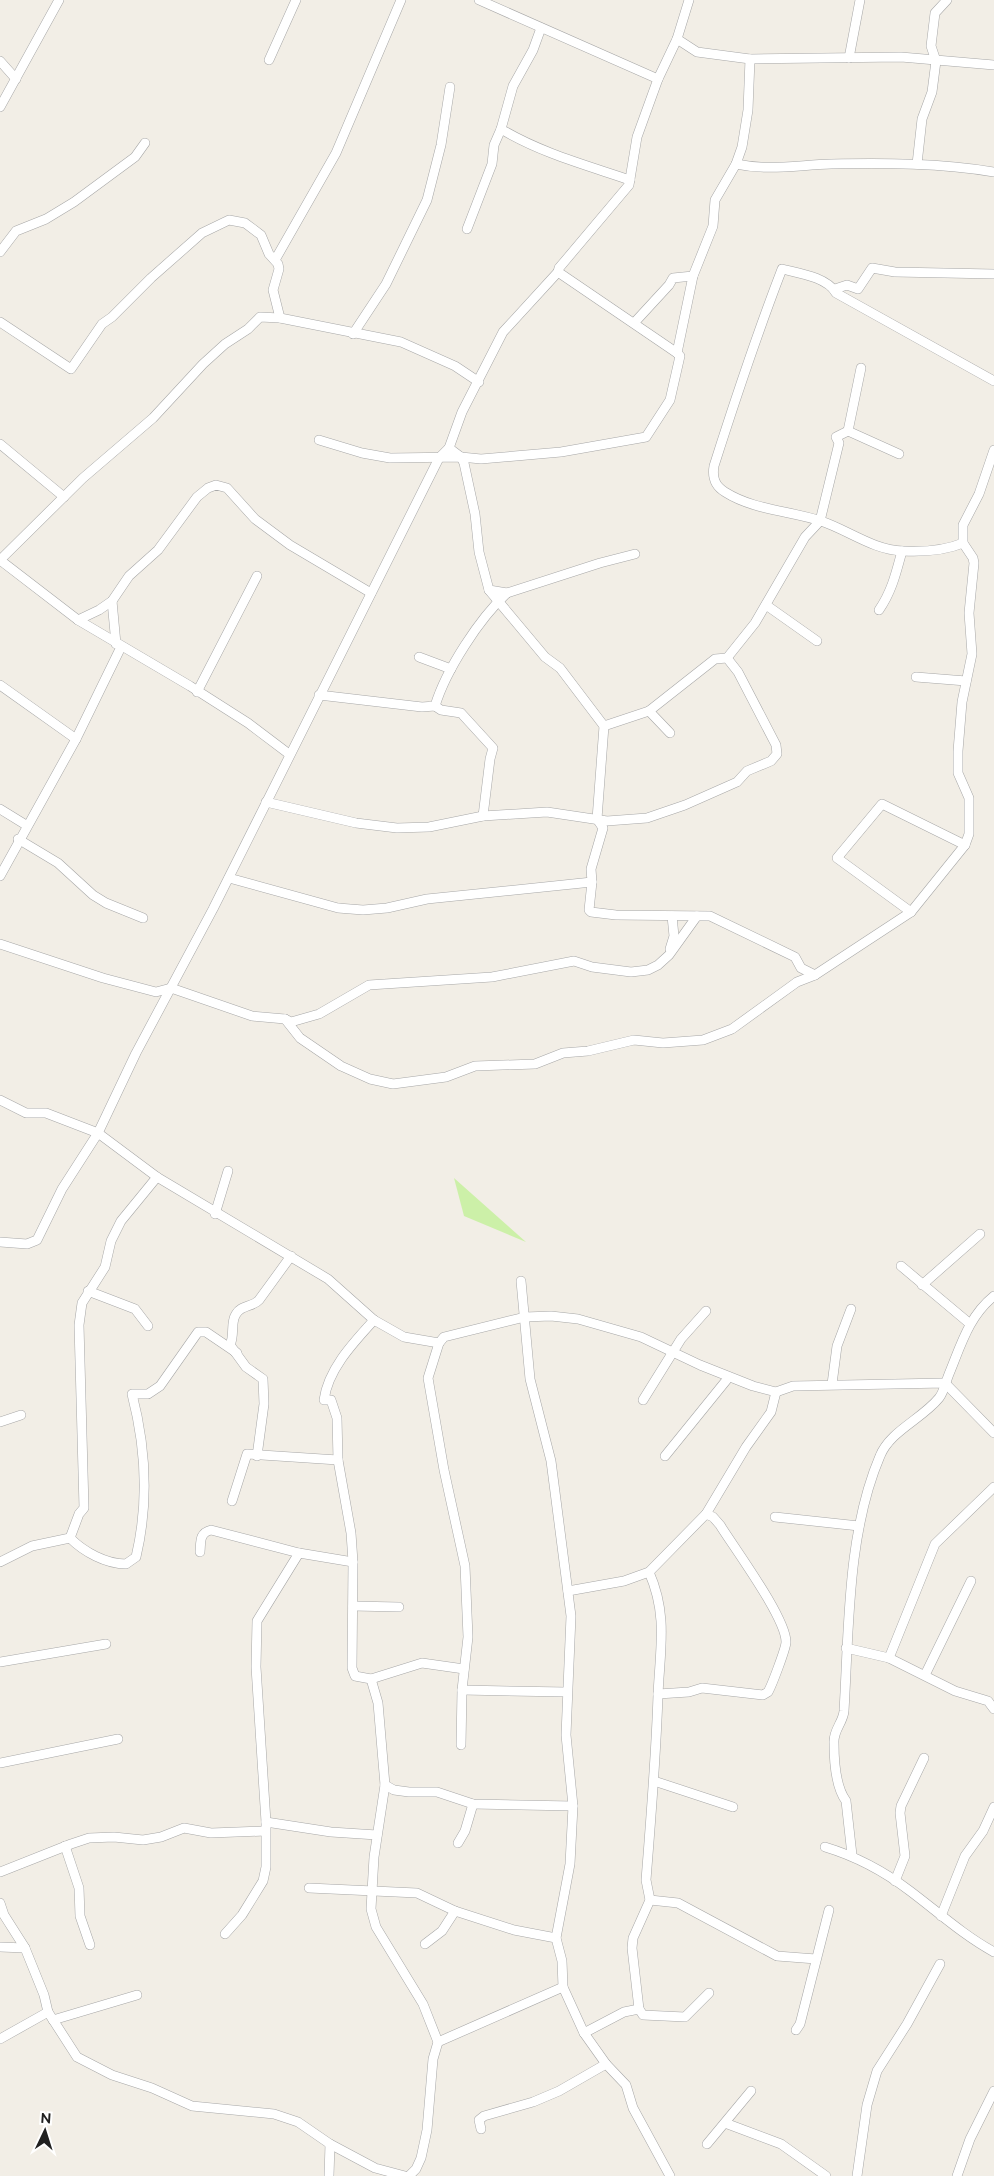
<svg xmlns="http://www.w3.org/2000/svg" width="994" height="2176" font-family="Raleway,sans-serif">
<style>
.grass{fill:#ccf0a8}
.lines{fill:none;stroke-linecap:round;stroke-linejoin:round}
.minor-casing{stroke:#a7a7a7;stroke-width:10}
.minor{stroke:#fff;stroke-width:9}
</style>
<rect width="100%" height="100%" fill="#f2eee6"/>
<path class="grass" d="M 454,1178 L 526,1242 L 464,1216 Z"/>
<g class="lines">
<g class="minor-casing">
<g id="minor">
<path d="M 479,0 L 658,79"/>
<path d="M 541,28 L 533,50 L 513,86 L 501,129 C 541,153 586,165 630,180"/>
<path d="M 677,39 L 697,52 L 750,59 L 901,57 L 994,65"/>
<path d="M 849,58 L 860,0"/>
<path d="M 269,60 L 296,0"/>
<path d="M 0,61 L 16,79"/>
<path d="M 0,107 L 59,0"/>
<path d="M 736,164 C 769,171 798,165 831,164 C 886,163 940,163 994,172"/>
<path d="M 917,164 L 922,119 L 932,92 L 936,61 L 931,46 L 935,13 L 947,0"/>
<path d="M 467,229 L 492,164 L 494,145 L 501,129"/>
<path d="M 0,252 L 16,231 L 46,219 L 74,202 L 135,157 L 145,143"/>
<path d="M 275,260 L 336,153 L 401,0"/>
<path d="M 558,272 L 677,353"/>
<path d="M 835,289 L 847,285 L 858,289 L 872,268 L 895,272 L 994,274"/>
<path d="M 0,322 L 71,369 L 102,324 L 112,317 L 151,278 L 202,233 L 229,220 L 245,223 L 261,235 L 269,254 L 278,264 L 279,269 L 273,290 L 280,318"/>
<path d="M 634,323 L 669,285 L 673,278 L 693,276"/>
<path d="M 353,334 L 386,284 L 427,200 L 441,145 L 450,87"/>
<path d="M 848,431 L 861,368"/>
<path d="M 319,440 L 362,453 L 390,458 L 461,457 L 481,459 L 561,452 L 646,437 L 670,400 L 680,356 L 677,353 L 693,276 L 713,226 L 715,200 L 736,164 L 742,147 L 748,110 L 750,59"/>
<path d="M 0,444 L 64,497"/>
<path d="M 449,448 L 461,457 L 464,463 L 475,514 L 479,552 L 489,590 L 545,657 L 560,668 L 604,726 L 597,819 L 603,828 L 591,869 L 592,882 L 589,910 L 591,912 L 616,915 L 710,916 L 795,957 L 801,968 L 815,975"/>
<path d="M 963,543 C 944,551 924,552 903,551 C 873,550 848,530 821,521 C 791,511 753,510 725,492 C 715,486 712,478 714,466 C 735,400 757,334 782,269 C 798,273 827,277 836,293 L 994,381"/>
<path d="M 0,560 L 83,478 L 153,418 L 203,364 L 225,344 L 248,329 L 260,317 L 280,318 L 401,342 L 455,366 L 479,382"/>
<path d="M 0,560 L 78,620 L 190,686 L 248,723 L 289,754"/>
<path d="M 489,590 L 507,593 L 600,563 L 635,554"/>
<path d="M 112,601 L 116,644"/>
<path d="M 766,605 L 817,641"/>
<path d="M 879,610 C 892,591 896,573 902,551"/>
<path d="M 78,620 L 99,610 L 112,601 L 129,576 L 158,550 L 197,497 L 208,488 L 216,485 L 227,488 L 255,519 L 290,545 L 371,593"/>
<path d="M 419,657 L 451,669"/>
<path d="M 727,658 L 755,623 L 805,537 L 820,521 L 839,443 L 836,437 L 848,431 L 899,454"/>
<path d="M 916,677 L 966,681"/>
<path d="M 0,685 L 76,739"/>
<path d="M 197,692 L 257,576"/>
<path d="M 319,695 L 422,707 L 435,706 C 446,670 479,619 507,593"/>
<path d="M 435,706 L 441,710 L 461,713 L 493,748 L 490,759 L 483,816"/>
<path d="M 649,711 L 670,733"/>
<path d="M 266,802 L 356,823 L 397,828 L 429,827 L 483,816 L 547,812 L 607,821 L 647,818 L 685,805 L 737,782 L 747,771 L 771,761 L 777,754 L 776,745 L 738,672 L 727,658 L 715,659 L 649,711 L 604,726"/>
<path d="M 0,809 L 26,825"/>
<path d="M 18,839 L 58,863 L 93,895 L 106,903 L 143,918"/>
<path d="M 0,876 L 76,739 L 121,647"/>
<path d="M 229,878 L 338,908 L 363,910 L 387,908 L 427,899 L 592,882"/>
<path d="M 911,912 L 837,858 L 882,804 L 965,845"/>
<path d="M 0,944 L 103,978 L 156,992 L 171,988 L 252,1016 L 285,1019 L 291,1022 L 319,1014 L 369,985 L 492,977 L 574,961 L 592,967 L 631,972 L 648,970 L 658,965 L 669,955 L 697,916"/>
<path d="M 670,949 L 674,936 L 672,916"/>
<path d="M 285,1019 L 300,1038 L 341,1066 L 370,1079 L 393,1084 L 446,1077 L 475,1066 L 535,1064 L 563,1053 L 588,1051 L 634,1040 L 663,1043 L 703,1040 L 732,1029 L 797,982 L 815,975 L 911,912 L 965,845 L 969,834 L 969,798 L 958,773 L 958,751 L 962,702 L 972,654 L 969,613 L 974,563 L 973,558 L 963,543 L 963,525 L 979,494 L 994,450"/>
<path d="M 0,1100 L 26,1113 L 46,1113 L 98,1133 L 157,1177 L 328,1279 L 374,1320 L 404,1337 L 439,1343 L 444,1337 L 525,1317 L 551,1316 L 578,1319 L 641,1337 L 700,1365 L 753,1386 L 776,1392 L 793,1386 L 945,1383 L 994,1433"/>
<path d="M 215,1214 L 228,1171"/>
<path d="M 0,1242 L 27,1244 L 37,1240 L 62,1189 L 98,1133 L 136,1053 L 213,909 L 439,458 L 449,448 L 462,412 L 503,332 L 558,272 L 559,268 L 629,185 L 637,137 L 658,79 L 677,39 L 689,0"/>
<path d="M 901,1266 L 969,1323"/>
<path d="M 521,1281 L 530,1379 L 551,1461 L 571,1616 L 566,1735 L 573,1806 L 570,1864 L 556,1938 L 562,1961 L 563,1987 L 584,2033 L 606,2064 L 626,2085 L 633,2108 L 670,2176"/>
<path d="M 922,1285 L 980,1234"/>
<path d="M 88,1291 L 135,1309 L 148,1326"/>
<path d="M 374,1320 C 354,1342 328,1369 324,1400 L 331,1400 L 337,1418 L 338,1460 L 351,1533 L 353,1562 L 352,1668 L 355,1676 L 371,1679 L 378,1703 L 385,1785 L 374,1857 L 371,1909 L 376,1927 L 423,2004 L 438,2042 L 433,2059 L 427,2130 L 421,2158 L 416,2169 L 409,2176"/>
<path d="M 439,1343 L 428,1378 L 444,1470 L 465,1566 L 468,1637 L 462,1690 L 461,1745"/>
<path d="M 832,1384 L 837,1346 L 851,1309"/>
<path d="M 643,1400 L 681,1339 L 706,1311"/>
<path d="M 0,1422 L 21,1415"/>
<path d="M 257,1456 L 264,1404 L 263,1379 L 246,1367 L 230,1345 C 235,1335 230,1323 236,1314 C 241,1305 253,1307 259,1300 L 291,1256"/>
<path d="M 665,1456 L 729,1377"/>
<path d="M 232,1501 L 247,1454 L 338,1460"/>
<path d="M 775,1517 L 859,1526"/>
<path d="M 70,1538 C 84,1552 106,1564 126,1564 L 136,1557 C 149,1502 146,1448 132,1394 L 148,1394 L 160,1386 L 198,1332 L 206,1332 L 237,1353"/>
<path d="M 200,1552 C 201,1542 199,1533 211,1530 L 299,1553 L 353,1562"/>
<path d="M 0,1562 L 32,1546 L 70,1538 L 79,1514 L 84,1508 L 79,1325 L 82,1303 L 105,1267 L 111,1241 L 121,1221 L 157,1177"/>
<path d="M 568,1591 L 624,1581 L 649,1572 L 706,1514 L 746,1447 L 771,1412 L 776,1392"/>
<path d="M 353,1606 L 399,1607"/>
<path d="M 846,1648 L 889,1658 L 955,1691 L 988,1701 L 994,1709"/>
<path d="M 889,1658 L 935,1544 L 994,1487"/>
<path d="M 0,1662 L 106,1644"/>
<path d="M 925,1675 L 971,1581"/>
<path d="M 371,1679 L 422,1663 L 464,1669"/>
<path d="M 462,1690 L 567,1692"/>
<path d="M 658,1694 L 689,1692 L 702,1688 L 763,1695 L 768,1692 C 772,1685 786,1648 786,1642 C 786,1618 735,1549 720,1525 L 713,1517 L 706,1514"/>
<path d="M 0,1763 L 118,1739"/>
<path d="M 654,1781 L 733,1807"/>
<path d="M 385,1785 L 394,1790 L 409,1792 L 437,1792 L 473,1804 L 573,1806"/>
<path d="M 266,1822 L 331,1832 L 377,1835"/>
<path d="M 458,1843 L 465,1831 L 473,1804"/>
<path d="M 65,1846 L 79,1888 L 80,1916 L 90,1945"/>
<path d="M 825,1847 C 855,1856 885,1872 910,1891 C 938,1912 963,1935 994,1952"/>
<path d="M 852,1855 L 846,1801 C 835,1786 834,1761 834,1743 C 833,1730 843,1723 844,1711 C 849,1629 847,1533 880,1456 C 890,1431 922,1419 939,1398 C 944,1392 946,1381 949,1374 C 961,1345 969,1316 994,1296"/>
<path d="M 0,1872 L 71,1844 L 89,1838 L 114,1837 L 143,1840 L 161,1837 L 184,1828 L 211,1833 L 265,1831"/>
<path d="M 895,1881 L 905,1856 L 900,1813 L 901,1806 L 924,1758"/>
<path d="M 309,1888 L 417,1893 L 455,1911 L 514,1930 L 556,1938"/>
<path d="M 650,1900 L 678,1903 L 777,1956 L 816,1959"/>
<path d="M 0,1903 L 4,1915 L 25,1948 L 44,1995 L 48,2012 L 77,2057 L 112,2075 L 152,2088 L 192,2106 L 274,2114 L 298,2122 L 330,2144 L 375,2168 L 405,2176"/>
<path d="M 941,1916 L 965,1856 L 983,1831 L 994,1807"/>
<path d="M 225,1934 L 242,1915 L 263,1881 L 266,1867 L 266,1822 L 256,1667 L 257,1621 L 299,1553"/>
<path d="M 425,1944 L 442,1931 L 455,1911"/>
<path d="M 0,1947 L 25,1948"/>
<path d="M 639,2009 L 632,1948 L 633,1938 L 650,1900 L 646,1880 C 651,1818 656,1757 658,1695 C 660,1649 668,1615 649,1572"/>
<path d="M 53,2020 L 137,1995"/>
<path d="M 796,2030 L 800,2024 L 829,1910"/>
<path d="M 584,2033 L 624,2012 L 639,2009 L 643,2015 L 685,2017 L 709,1993"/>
<path d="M 0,2039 L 48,2012"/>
<path d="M 438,2042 L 563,1987"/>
<path d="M 725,2123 L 781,2144 L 826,2176"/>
<path d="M 481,2129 L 479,2120 L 484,2116 L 533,2102 L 559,2091 L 606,2064"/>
<path d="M 707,2144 L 751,2091"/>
<path d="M 329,2176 L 330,2144"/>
<path d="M 857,2176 L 867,2105 L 877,2071 L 907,2024 L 940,1964"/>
<path d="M 957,2176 L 970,2139 L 994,2091"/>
</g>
</g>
<use href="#minor" class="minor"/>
</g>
<g transform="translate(45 2131) rotate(4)" stroke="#ffffff" stroke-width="4" paint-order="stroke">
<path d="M0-4L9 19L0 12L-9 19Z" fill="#202020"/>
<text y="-8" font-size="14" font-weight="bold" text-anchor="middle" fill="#202020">N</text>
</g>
</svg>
